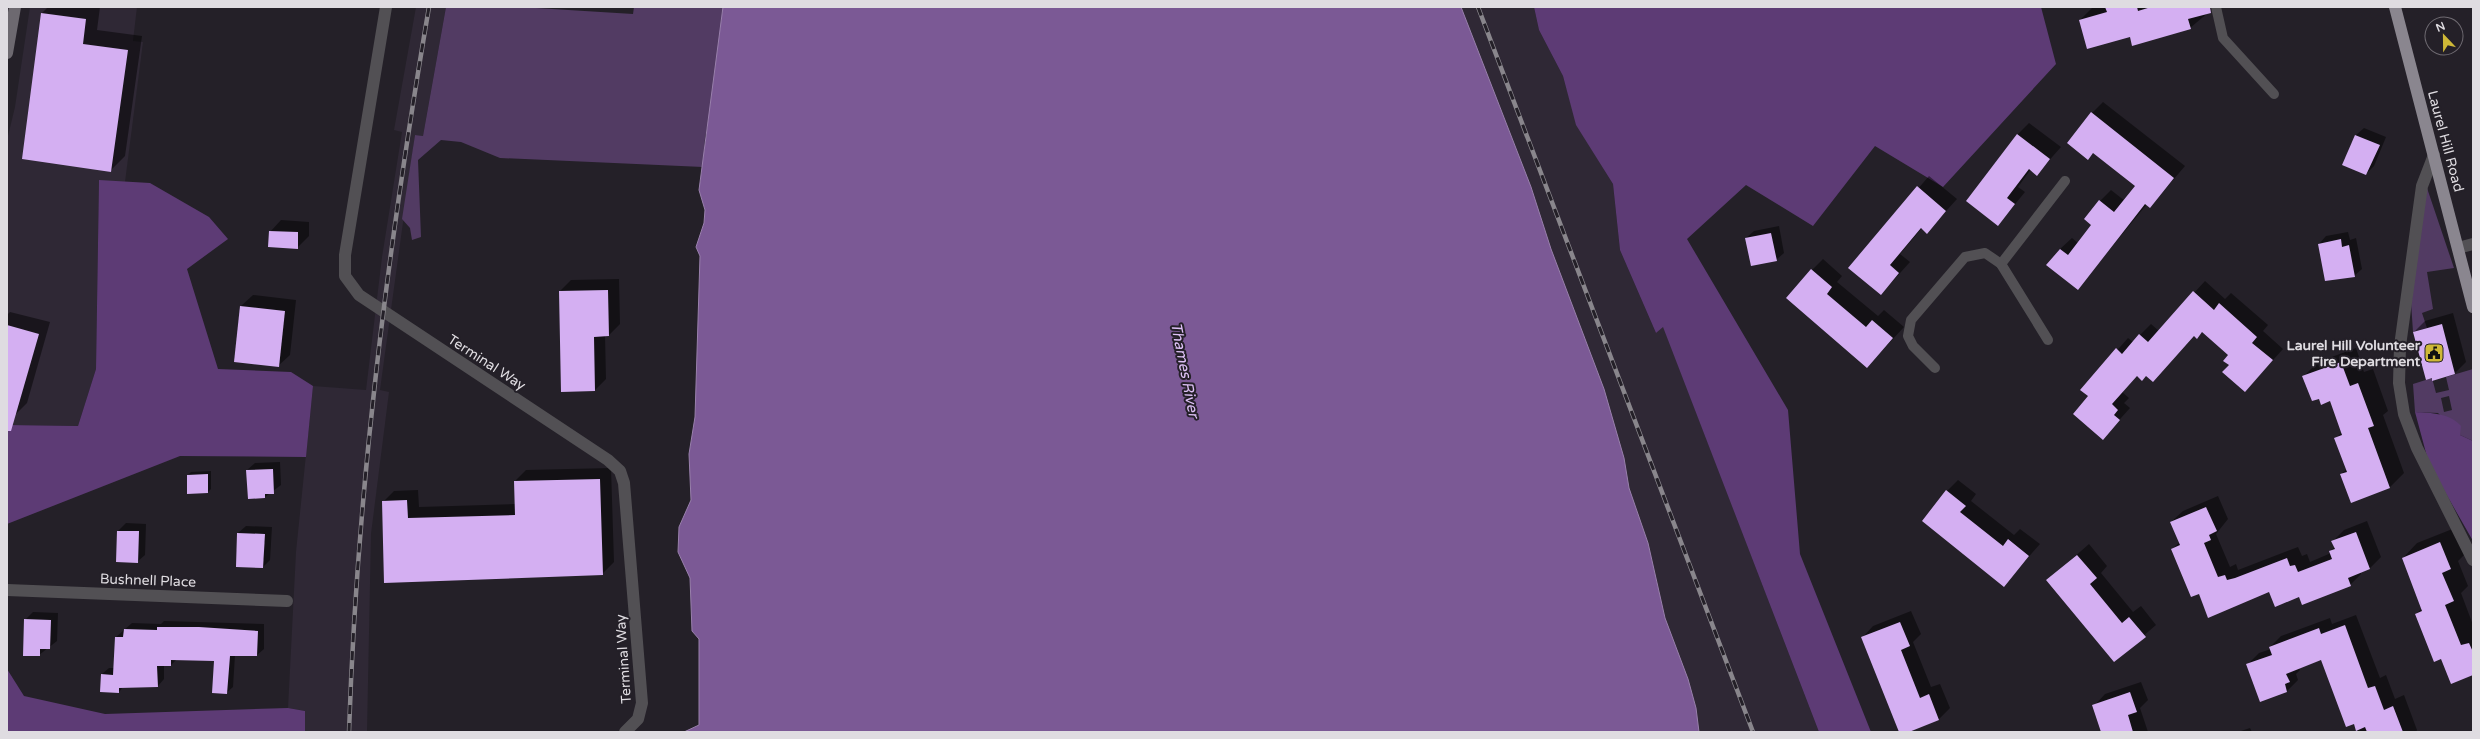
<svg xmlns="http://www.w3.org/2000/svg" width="2480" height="739" font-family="'Varela Round',sans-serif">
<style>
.built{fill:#2f2835}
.green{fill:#523b63;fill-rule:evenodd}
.forest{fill:#5d3b75}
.water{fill:#7b5995;stroke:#9980ac}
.shadow{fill:#0007}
.building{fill:#d4aff2}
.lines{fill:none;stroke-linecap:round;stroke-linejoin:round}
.service{stroke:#525054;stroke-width:10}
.minor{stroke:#525054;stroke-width:12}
.secondary{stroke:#6d6970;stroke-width:12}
.trunk{stroke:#8a868f;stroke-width:12}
.rail-casing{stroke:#89868c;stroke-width:4.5}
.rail{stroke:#242028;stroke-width:3;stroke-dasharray:9;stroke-linecap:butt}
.labels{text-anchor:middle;stroke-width:4;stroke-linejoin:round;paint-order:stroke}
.street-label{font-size:14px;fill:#dfdce1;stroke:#242028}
.poi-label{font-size:14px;font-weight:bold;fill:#dfdce1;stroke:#242028;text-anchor:end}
.water-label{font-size:15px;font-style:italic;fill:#dec1f6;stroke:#242028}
</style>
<rect width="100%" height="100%" fill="#242028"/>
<g class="built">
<path d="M 30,7 L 137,7 L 133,41 L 143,42 L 125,182 L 99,181 L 96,369 L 78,426 L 7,425 L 7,140 L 15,107 Z"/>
<path d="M 416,7 L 446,7 L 423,136 L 415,135 L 380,390 L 389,392 L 371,534 L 367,732 L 305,732 L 305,711 L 288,708 L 296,552 L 313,386 L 366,390 L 382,257 L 402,132 L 394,130 Z"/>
<path d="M 1461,7 L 1534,7 L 1539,30 L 1563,76 L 1577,125 L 1613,184 L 1620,250 L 1656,333 L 1663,326 L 1819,732 L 1699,732 L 1696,708 L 1665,618 L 1648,543 L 1629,488 L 1604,389 L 1551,249 L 1531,187 Z"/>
</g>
<g class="green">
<path d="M 446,7 L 520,7 L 633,14 L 634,7 L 723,7 L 711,108 L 705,138 L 703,167 L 500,158 L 461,142 L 441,140 L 418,160 L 421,237 L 412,240 L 410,228 L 402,219 L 415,135 L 423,136 Z"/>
<path d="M 2427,188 L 2454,268 L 2427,272 L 2433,309 L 2422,313 L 2427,328 L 2413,332 L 2411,302 Z"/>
<path d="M 2473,369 L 2473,441 L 2460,435 L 2438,413 L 2415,412 L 2413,384 L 2432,378 L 2436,393 L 2449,390 L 2446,377 ZM 2449,396 L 2452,410 L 2444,412 L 2441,398 Z"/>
</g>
<g class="forest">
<path d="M 1534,7 L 2041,7 L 2056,64 L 1943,187 L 1875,146 L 1813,226 L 1746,185 L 1687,239 L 1788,410 L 1800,554 L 1871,732 L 1819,732 L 1663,327 L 1656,333 L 1620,250 L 1613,184 L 1576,125 L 1563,76 L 1539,30 Z"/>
<path d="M 99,180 L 150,183 L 209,217 L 228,239 L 187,269 L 218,369 L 291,372 L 313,386 L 306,457 L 180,456 L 7,524 L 7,425 L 78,426 L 96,369 Z"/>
<path d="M 2415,412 C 2431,413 2450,413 2461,426 L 2460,435 L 2473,441 L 2473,541 L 2429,464 Z"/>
<path d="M 7,669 L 24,696 L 105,714 L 288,708 L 305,711 L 305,732 L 7,732 Z"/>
</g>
<path class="water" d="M 723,7 L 1461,7 L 1531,187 L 1551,249 L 1604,389 L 1624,458 L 1629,488 L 1648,543 L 1665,618 L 1688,679 L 1696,708 L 1699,732 L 684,732 L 699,725 L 699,639 L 692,631 L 690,578 L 678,552 L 679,527 L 691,500 L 689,454 L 695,417 L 700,256 L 696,247 L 704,223 L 705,210 L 699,190 Z"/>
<g class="shadow">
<path d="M 48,7 L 100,7 L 97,30 L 142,36 L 125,156 L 111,170 L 42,13 Z"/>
<path d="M 2093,7 L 2215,7 L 2190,28 L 2130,36 L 2080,20 Z"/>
<path d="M 2103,102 L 2185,166 L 2150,207 L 2147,204 L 2078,288 L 2060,249 L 2072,238 L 2078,243 L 2093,225 L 2100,201 L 2111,190 L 2125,201 L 2136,186 L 2094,152 L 2088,158 L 2092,113 Z"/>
<path d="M 2029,123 L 2061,147 L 2037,174 L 2031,169 L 2018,187 L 2025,192 L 1998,225 L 1967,201 L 2018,134 Z"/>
<path d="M 2364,128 L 2386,137 L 2374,166 L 2366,174 L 2344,164 L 2356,135 Z"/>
<path d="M 1929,176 L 1957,199 L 1927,232 L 1922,228 L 1900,254 L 1910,262 L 1881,294 L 1850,268 Z"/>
<path d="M 281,220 L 309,222 L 309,236 L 297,248 L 270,232 Z"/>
<path d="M 1779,226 L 1784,253 L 1776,260 L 1746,238 L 1754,231 Z"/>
<path d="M 2348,232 L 2350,240 L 2356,238 L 2362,269 L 2354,276 L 2319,244 L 2326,236 Z"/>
<path d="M 1823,259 L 1842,276 L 1837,282 L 1878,316 L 1884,310 L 1904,327 L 1867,367 L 1812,270 Z"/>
<path d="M 619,279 L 620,324 L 609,335 L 605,335 L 606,379 L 595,390 L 560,291 L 571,280 Z"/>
<path d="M 2205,281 L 2225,299 L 2231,293 L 2268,325 L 2263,331 L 2283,349 L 2256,379 L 2230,365 L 2229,355 L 2203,331 L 2197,337 L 2195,335 L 2153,381 L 2146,375 L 2137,375 L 2122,392 L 2129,398 L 2124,403 L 2130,408 L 2103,438 L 2089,396 L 2082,390 L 2128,338 L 2133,342 L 2151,324 L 2159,331 Z"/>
<path d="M 253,295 L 296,300 L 290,355 L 278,366 L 241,306 Z"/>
<path d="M 10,312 L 50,322 L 27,403 L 16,414 L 7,412 L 7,315 Z"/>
<path d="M 2453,313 L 2466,362 L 2455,373 L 2433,379 L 2414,332 L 2425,321 Z"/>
<path d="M 2356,348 L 2364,372 L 2373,369 L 2388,411 L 2383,415 L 2404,473 L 2390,487 L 2351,501 L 2341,474 L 2347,469 L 2336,438 L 2342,432 L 2331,400 L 2319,397 L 2304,376 L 2318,362 Z"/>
<path d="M 280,462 L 281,485 L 265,497 L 247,470 L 255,463 Z"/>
<path d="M 611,468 L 614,562 L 602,574 L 385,582 L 383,502 L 394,491 L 418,490 L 419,507 L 515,504 L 515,481 L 526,470 Z"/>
<path d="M 211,471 L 211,489 L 208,492 L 188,475 L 191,472 Z"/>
<path d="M 1958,480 L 1976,494 L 1971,501 L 2014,535 L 2020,529 L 2040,544 L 2004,585 L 1947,491 Z"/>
<path d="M 2218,496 L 2228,519 L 2216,534 L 2230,567 L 2236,564 L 2238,570 L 2298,547 L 2302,556 L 2307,554 L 2310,562 L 2331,553 L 2330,551 L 2335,547 L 2333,541 L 2344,530 L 2367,521 L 2381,557 L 2370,568 L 2361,572 L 2361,574 L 2350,585 L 2299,596 L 2270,591 L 2199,593 L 2172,549 L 2180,542 L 2171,522 L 2183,511 Z"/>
<path d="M 126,523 L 146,524 L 145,555 L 137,562 L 117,561 L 118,531 Z"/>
<path d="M 246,526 L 272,527 L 270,560 L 263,567 L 238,533 Z"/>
<path d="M 2455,528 L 2465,554 L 2458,561 L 2468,586 L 2461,593 L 2473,625 L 2473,674 L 2441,658 L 2416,614 L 2422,608 L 2403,558 L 2417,543 Z"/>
<path d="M 2089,544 L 2107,566 L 2101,573 L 2133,612 L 2141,606 L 2156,625 L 2114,661 L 2048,580 Z"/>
<path d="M 1911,611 L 1921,634 L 1913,642 L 1931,687 L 1940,684 L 1950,708 L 1939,719 L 1907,732 L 1900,732 L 1862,638 L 1873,626 Z"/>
<path d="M 33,612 L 58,613 L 57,641 L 39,655 L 25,620 Z"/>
<path d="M 2356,615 L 2380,678 L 2386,675 L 2395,699 L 2404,695 L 2417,730 L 2416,732 L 2358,732 L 2322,659 L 2299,668 L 2300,670 L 2296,674 L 2298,680 L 2287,691 L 2261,700 L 2247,665 L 2259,653 L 2271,649 L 2270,647 L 2281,636 L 2330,618 L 2332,624 Z"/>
<path d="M 164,621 L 264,624 L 264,649 L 257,655 L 235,655 L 233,687 L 226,693 L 215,660 L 177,659 L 171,665 L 164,665 L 164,679 L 158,686 L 123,687 L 119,692 L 102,674 L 109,668 L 114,668 L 116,637 L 132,623 L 161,624 Z"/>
<path d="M 2141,682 L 2148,700 L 2140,708 L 2148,732 L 2103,732 L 2094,706 L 2105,694 Z"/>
<path d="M 2250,728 L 2252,732 L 2238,732 Z"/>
</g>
<g class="building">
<path d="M 2105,7 L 2137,7 L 2138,11 L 2151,7 L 2210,7 L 2211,13 L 2188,19 L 2191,29 L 2132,46 L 2130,37 L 2087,49 L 2079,20 L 2107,12 Z"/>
<path d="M 41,13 L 86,19 L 83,44 L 128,50 L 111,172 L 22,159 Z"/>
<path d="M 2091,112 L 2174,178 L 2150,208 L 2145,204 L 2078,290 L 2046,265 L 2060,249 L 2068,255 L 2091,225 L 2084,219 L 2099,200 L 2114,212 L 2135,186 L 2093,153 L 2088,160 L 2067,143 Z"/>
<path d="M 2017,134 L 2050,159 L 2037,176 L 2029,169 L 2007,198 L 2015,204 L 1998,226 L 1966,201 Z"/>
<path d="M 2355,135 L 2380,145 L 2366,175 L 2342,165 Z"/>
<path d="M 1917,186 L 1946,211 L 1927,234 L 1921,228 L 1890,265 L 1899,273 L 1881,295 L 1848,268 Z"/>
<path d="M 269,231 L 298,232 L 298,249 L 268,247 Z"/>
<path d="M 1771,233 L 1777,261 L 1751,266 L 1745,238 Z"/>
<path d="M 2341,239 L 2342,247 L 2349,245 L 2355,277 L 2325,281 L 2318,244 Z"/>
<path d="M 1811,269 L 1832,287 L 1827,294 L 1866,327 L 1872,320 L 1893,338 L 1867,368 L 1786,298 Z"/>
<path d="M 608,290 L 609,336 L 594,337 L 595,391 L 561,392 L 559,291 Z"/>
<path d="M 2193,291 L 2214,310 L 2219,303 L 2257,337 L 2252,343 L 2273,360 L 2245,392 L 2222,372 L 2229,365 L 2223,361 L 2228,355 L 2202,332 L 2197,339 L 2194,336 L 2153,382 L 2146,376 L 2142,381 L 2137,376 L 2112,404 L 2118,410 L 2114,415 L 2120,420 L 2103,440 L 2073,414 L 2088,396 L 2080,390 L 2116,348 L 2122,354 L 2139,334 L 2148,342 Z"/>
<path d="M 240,306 L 285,311 L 279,367 L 234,362 Z"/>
<path d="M 2442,324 L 2455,374 L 2432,381 L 2432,378 L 2426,380 L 2413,332 Z"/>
<path d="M 7,325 L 39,334 L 11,431 L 7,431 Z"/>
<path d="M 2341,362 L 2350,386 L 2358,383 L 2374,426 L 2368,428 L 2390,488 L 2351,503 L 2340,474 L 2347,472 L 2334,438 L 2342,435 L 2330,401 L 2321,405 L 2319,399 L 2312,401 L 2302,376 Z"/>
<path d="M 273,469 L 274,494 L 265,494 L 265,498 L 248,499 L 246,470 Z"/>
<path d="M 208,474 L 208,493 L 187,494 L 187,475 Z"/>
<path d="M 600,479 L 603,575 L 384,583 L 382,501 L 407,500 L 408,518 L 515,515 L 514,481 Z"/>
<path d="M 1946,490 L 1966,506 L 1960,512 L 2003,546 L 2008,539 L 2029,556 L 2004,587 L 1922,521 Z"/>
<path d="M 2206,507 L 2217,531 L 2209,535 L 2211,540 L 2204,543 L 2218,577 L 2225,575 L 2227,580 L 2235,578 L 2287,558 L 2290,566 L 2295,565 L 2298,572 L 2332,559 L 2329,551 L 2335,549 L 2331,541 L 2356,532 L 2370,569 L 2348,578 L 2351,586 L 2302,605 L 2299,597 L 2275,607 L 2269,592 L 2208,618 L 2199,594 L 2191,597 L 2171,549 L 2180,545 L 2170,522 Z"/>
<path d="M 117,531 L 139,531 L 138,563 L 116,562 Z"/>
<path d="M 237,533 L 265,534 L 263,568 L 236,567 Z"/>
<path d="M 2440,542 L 2451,569 L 2442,573 L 2454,601 L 2445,605 L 2461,645 L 2469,643 L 2473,652 L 2473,675 L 2451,684 L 2441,659 L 2434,662 L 2415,614 L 2422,611 L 2402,558 Z"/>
<path d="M 2077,555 L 2097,578 L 2090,584 L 2122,623 L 2129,617 L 2146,637 L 2114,662 L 2046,580 Z"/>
<path d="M 24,619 L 51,620 L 50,649 L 40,649 L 40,656 L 23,656 Z"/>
<path d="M 1900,622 L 1910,646 L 1901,650 L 1920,698 L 1929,694 L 1939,720 L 1909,732 L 1899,732 L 1861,637 Z"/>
<path d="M 2345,625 L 2368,688 L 2375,686 L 2384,710 L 2393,706 L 2403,732 L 2367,732 L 2365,727 L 2356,731 L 2354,724 L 2346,727 L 2321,660 L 2286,674 L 2290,682 L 2285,684 L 2287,692 L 2260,702 L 2246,664 L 2272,655 L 2269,647 L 2319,628 L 2321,634 Z"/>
<path d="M 157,627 L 199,627 L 258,631 L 257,656 L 230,656 L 227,694 L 212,693 L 214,661 L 171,660 L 171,666 L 157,666 L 158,687 L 119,688 L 119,693 L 100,692 L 101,674 L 113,675 L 115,637 L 123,637 L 124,629 L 157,630 Z"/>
<path d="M 2130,692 L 2137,712 L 2128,715 L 2133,732 L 2101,732 L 2092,705 Z"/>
</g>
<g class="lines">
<g class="service">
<path d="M 2216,7 L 2223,38 L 2274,94"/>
<path d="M 2001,264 L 2065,181"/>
<path d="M 1935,368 L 1913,346 L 1908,336 L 1911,320 L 1965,257 L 1985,253 L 2001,264 L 2048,340"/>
</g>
<g class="minor">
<path d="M 386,7 L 345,255 L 345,276 L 359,295 L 608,460 L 620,471 L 624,483 L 642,703 L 638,719 L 625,732"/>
<path d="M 2434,155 L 2422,186 L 2400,346 L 2399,383 L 2404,414 L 2417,448 L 2473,560"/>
<path d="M 2458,248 L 2473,244"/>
<path d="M 7,590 L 287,601"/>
</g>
<path class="secondary" d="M 7,53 L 15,7"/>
<path class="trunk" d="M 2395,7 L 2473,307"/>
<g class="rail-casing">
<g id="rail">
<path d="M 1478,7 L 1753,732"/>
<path d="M 349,732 C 357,488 388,247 429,7"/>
</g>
</g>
<use href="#rail" class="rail"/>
</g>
<defs>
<g id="civic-square" transform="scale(1)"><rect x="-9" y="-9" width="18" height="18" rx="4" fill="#ceb837" stroke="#242028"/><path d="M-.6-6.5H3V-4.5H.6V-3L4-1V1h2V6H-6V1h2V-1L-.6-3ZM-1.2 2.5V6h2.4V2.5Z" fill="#111"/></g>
</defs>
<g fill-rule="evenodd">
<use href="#civic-square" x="2434" y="353"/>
</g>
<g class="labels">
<g class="street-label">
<text transform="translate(2446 141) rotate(75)" y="5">Laurel Hill Road</text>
<text transform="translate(487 362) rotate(33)" y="5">Terminal Way</text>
<text transform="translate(148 580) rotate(2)" y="5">Bushnell Place</text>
<text transform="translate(623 659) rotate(-94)" y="5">Terminal Way</text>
</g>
<g class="poi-label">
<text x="2420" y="350">Laurel Hill Volunteer<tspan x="2420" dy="16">Fire Department</tspan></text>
</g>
<g class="water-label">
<text transform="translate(1185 370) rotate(79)" y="5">Thames River</text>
</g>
</g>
<rect width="2480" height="739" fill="none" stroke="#dfdce1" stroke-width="16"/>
<g transform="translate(2444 36) rotate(338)"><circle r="19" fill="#242028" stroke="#6f6b72"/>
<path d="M0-3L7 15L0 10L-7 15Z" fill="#ceb837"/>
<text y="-6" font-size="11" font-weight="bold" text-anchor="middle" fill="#dfdce1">N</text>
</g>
</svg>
